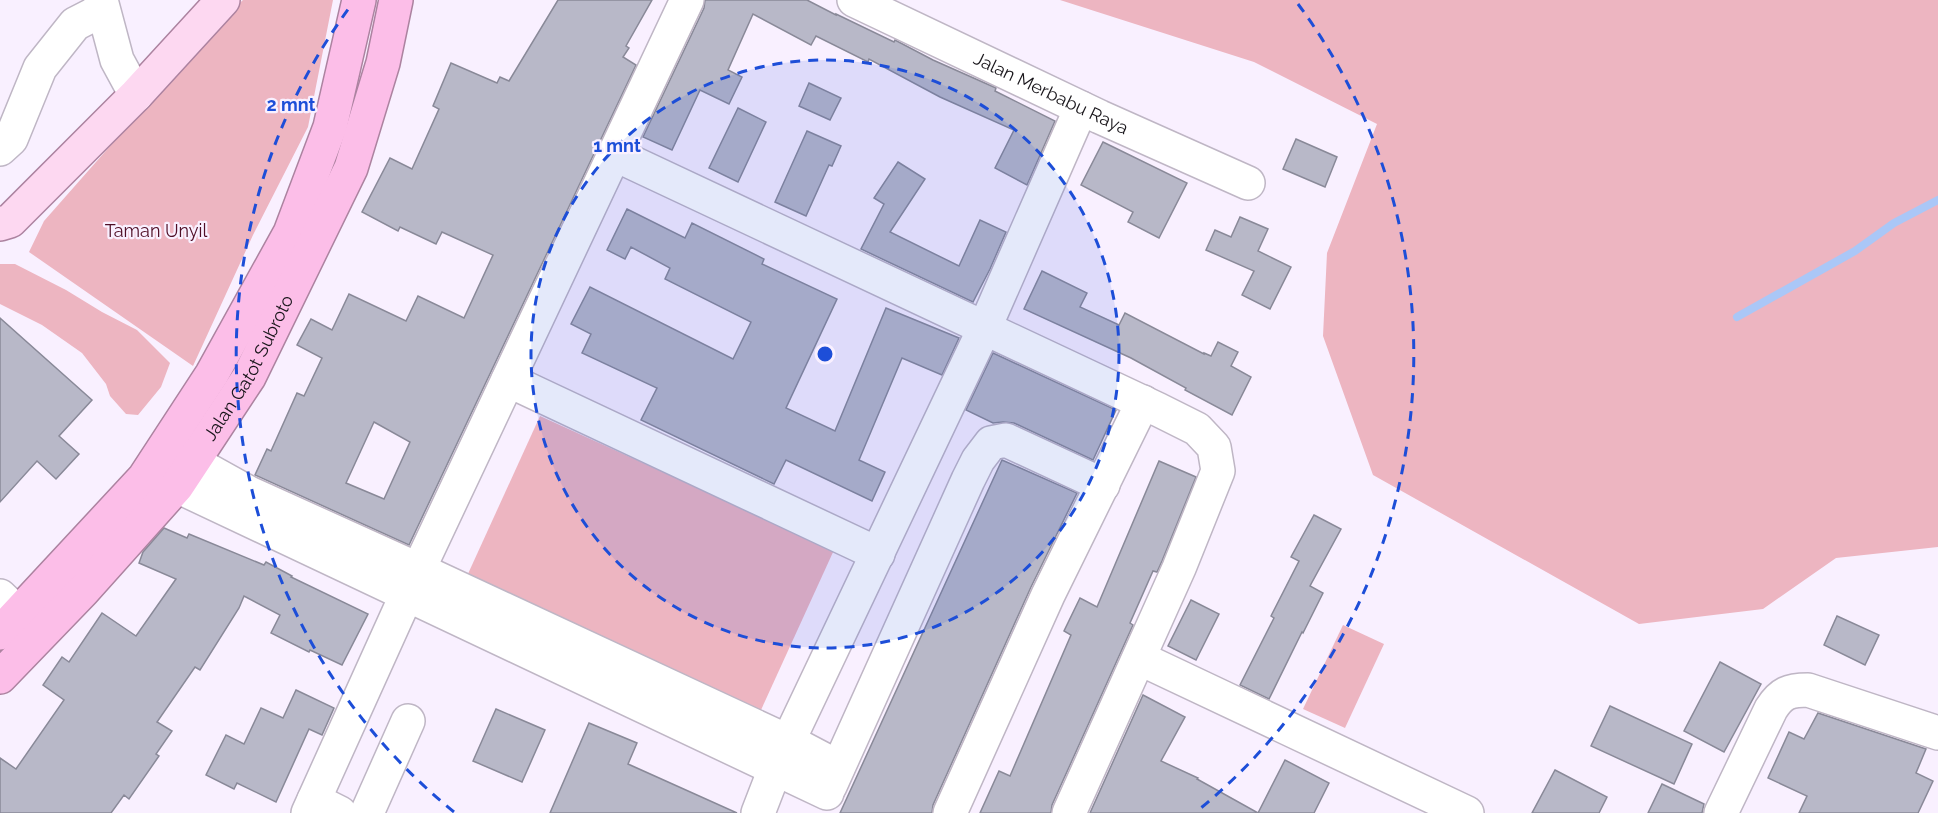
<svg xmlns="http://www.w3.org/2000/svg" width="1938" height="813" font-family="Raleway,sans-serif">
<style>
.green{fill:#edb5c1}
.lines{fill:none;stroke-linecap:round;stroke-linejoin:round}
.stream{stroke:#aac7f7;stroke-width:8}
.building{fill:#b8b8c8;stroke:#898998;stroke-width:1.5;fill-rule:evenodd}
.minor-casing{stroke:#bfb6c5;stroke-width:36}
.major-casing{stroke:#ac83a0;stroke-width:36}
.highway-casing{stroke:#ac83a0;stroke-width:36}
.minor{stroke:#fff;stroke-width:33}
.major{stroke:#fdd8f1;stroke-width:33}
.highway{stroke:#fcbee8;stroke-width:33}
.ring{fill:none;stroke:#1d4ed8;stroke-width:3;stroke-dasharray:10 8}
.labels{text-anchor:middle;stroke-width:4.5;stroke-linejoin:round;paint-order:stroke}
.street-label{font-size:18px;fill:#18151a;stroke:#f9f0ff}
.park-label{font-size:18px;fill:#4f0d25;stroke:#f9f0ff}
.centre{fill:#1d4ed8;stroke:#f9f0ff;stroke-width:3}
.ring-label{font-size:18px;text-anchor:middle;font-weight:bold;fill:#1d4ed8;stroke:#f9f0ff;stroke-width:4.5;stroke-linejoin:round;paint-order:stroke}
</style>
<rect width="100%" height="100%" fill="#f9f0ff"/>
<g class="green">
<path d="M 243,0 L 333,0 L 308,127 L 253,235 L 193,366 L 29,252 L 44,221 L 222,19 Z"/>
<path d="M 1060,0 L 1938,0 L 1938,547 L 1836,558 L 1763,609 L 1639,624 L 1373,475 L 1323,336 L 1327,253 L 1377,124 L 1254,62 Z"/>
<path d="M 0,264 L 15,264 L 66,290 L 102,312 L 137,330 L 170,363 L 161,387 L 138,415 L 126,414 L 110,396 L 106,384 L 82,353 L 42,325 L 0,304 Z"/>
<path d="M 540,416 L 834,550 L 761,710 L 467,576 Z"/>
<path d="M 1343,625 L 1384,644 L 1345,728 L 1303,709 Z"/>
</g>
<g class="lines">
<path class="stream" d="M 1737,317 L 1855,251 L 1894,223 L 1938,200"/>
</g>
<g class="building">
<path d="M 558,0 L 652,0 L 626,46 L 629,48 L 623,57 L 636,65 L 409,545 L 255,475 L 267,449 L 271,451 L 297,393 L 304,396 L 322,358 L 297,345 L 311,319 L 332,330 L 349,294 L 406,321 L 418,296 L 464,318 L 493,255 L 442,232 L 436,244 L 400,227 L 398,231 L 362,212 L 390,158 L 412,169 L 439,109 L 433,106 L 451,63 L 497,83 L 500,77 L 509,81 ZM 374,422 L 410,442 L 384,499 L 346,483 Z"/>
<path d="M 705,0 L 807,0 L 836,15 L 836,14 L 894,42 L 895,40 L 933,60 L 996,88 L 995,91 L 1055,121 L 1027,185 L 995,168 L 1014,130 L 940,97 L 869,59 L 868,62 L 816,36 L 811,45 L 753,14 L 728,70 L 742,77 L 729,104 L 700,90 L 672,150 L 643,137 L 704,8 Z"/>
<path d="M 809,83 L 841,98 L 830,120 L 799,106 Z"/>
<path d="M 738,108 L 766,122 L 738,182 L 709,168 Z"/>
<path d="M 807,131 L 841,146 L 832,166 L 829,165 L 806,216 L 775,202 Z"/>
<path d="M 1296,139 L 1337,157 L 1325,187 L 1283,169 Z"/>
<path d="M 1103,142 L 1187,183 L 1159,238 L 1128,222 L 1133,212 L 1081,185 Z"/>
<path d="M 898,162 L 925,179 L 890,232 L 959,266 L 980,220 L 1006,232 L 990,269 L 973,302 L 861,249 L 884,204 L 874,198 Z"/>
<path d="M 627,209 L 685,238 L 692,223 L 764,259 L 762,264 L 837,299 L 786,408 L 835,431 L 886,308 L 959,338 L 942,375 L 902,358 L 859,460 L 885,472 L 872,501 L 786,460 L 774,484 L 641,420 L 657,388 L 582,353 L 591,334 L 571,324 L 590,287 L 733,359 L 751,322 L 665,279 L 670,268 L 631,247 L 625,259 L 607,250 Z"/>
<path d="M 1240,217 L 1268,229 L 1258,251 L 1291,267 L 1270,309 L 1242,295 L 1254,271 L 1206,250 L 1215,230 L 1231,237 Z"/>
<path d="M 1042,271 L 1087,293 L 1080,307 L 1119,325 L 1125,313 L 1204,354 L 1204,353 L 1211,356 L 1218,342 L 1238,352 L 1231,366 L 1251,377 L 1232,415 L 1185,390 L 1186,388 L 1131,358 L 1024,309 Z"/>
<path d="M 0,318 L 92,400 L 59,436 L 79,454 L 56,479 L 37,461 L 0,502 Z"/>
<path d="M 993,353 L 1116,410 L 1093,460 L 1014,423 L 1003,422 L 993,423 L 966,410 Z"/>
<path d="M 1002,460 L 1077,493 L 1031,587 L 933,805 L 932,813 L 840,813 Z"/>
<path d="M 1159,461 L 1196,477 L 1162,561 L 1157,572 L 1153,571 L 1130,623 L 1133,625 L 1052,805 L 1051,813 L 980,813 L 999,771 L 1010,776 L 1071,635 L 1064,631 L 1080,598 L 1097,607 Z"/>
<path d="M 1314,515 L 1341,529 L 1310,586 L 1323,593 L 1303,633 L 1302,632 L 1269,699 L 1240,685 L 1274,618 L 1271,616 L 1299,561 L 1291,557 Z"/>
<path d="M 164,528 L 187,538 L 189,534 L 264,565 L 266,562 L 292,576 L 291,577 L 368,614 L 342,665 L 310,650 L 309,652 L 271,633 L 280,615 L 244,596 L 239,608 L 200,670 L 195,667 L 157,722 L 172,731 L 156,754 L 159,756 L 129,799 L 124,795 L 111,813 L 0,813 L 0,758 L 16,769 L 64,700 L 43,685 L 62,657 L 69,662 L 102,613 L 136,636 L 176,579 L 139,563 L 143,552 Z"/>
<path d="M 1191,600 L 1219,614 L 1196,660 L 1168,646 Z"/>
<path d="M 1837,616 L 1879,635 L 1865,665 L 1824,645 Z"/>
<path d="M 1720,662 L 1761,684 L 1724,752 L 1684,731 Z"/>
<path d="M 296,690 L 334,708 L 322,735 L 309,729 L 276,802 L 237,783 L 234,789 L 206,775 L 226,735 L 244,744 L 261,708 L 283,718 Z"/>
<path d="M 1143,695 L 1185,717 L 1161,761 L 1198,778 L 1197,779 L 1258,813 L 1285,760 L 1329,783 L 1314,813 L 1090,813 Z"/>
<path d="M 1610,706 L 1692,744 L 1674,784 L 1591,746 Z"/>
<path d="M 496,709 L 545,730 L 522,782 L 473,761 Z"/>
<path d="M 1818,713 L 1926,749 L 1916,773 L 1933,781 L 1918,813 L 1799,813 L 1807,796 L 1768,778 L 1789,732 L 1804,739 Z"/>
<path d="M 589,723 L 637,743 L 628,764 L 737,813 L 550,813 Z"/>
<path d="M 1555,770 L 1607,797 L 1599,813 L 1532,813 Z"/>
<path d="M 1662,784 L 1704,804 L 1702,813 L 1648,813 Z"/>
</g>
<g class="lines">
<g class="minor-casing">
<g id="minor">
<path d="M 101,0 L 117,60 L 136,95"/>
<path id="s1" d="M 854,0 L 1100,117 L 1248,183"/>
<path d="M 0,149 L 11,139 L 40,68 L 75,24 L 102,10"/>
<path d="M 614,154 L 1159,410 L 1197,429 L 1214,447 L 1218,471 L 1179,568 L 1069,813"/>
<path d="M 508,380 L 878,554"/>
<path d="M 168,448 L 249,493 L 428,574 L 800,747 L 838,767"/>
<path d="M 151,472 L 177,486 L 827,793"/>
<path d="M 0,596 L 40,634"/>
<path d="M 1139,658 L 1467,813"/>
<path d="M 830,786 L 968,480 L 978,460 L 991,443 L 1006,440 L 1103,485"/>
<path d="M 314,800 L 340,813"/>
<path d="M 308,813 L 407,594 L 687,0"/>
<path d="M 367,813 L 408,721"/>
<path d="M 758,813 L 775,769 L 985,327 L 1081,108"/>
<path d="M 950,813 L 1048,595 L 1143,402"/>
<path d="M 1721,813 L 1771,709 C 1781,693 1789,690 1808,690 L 1938,733"/>
</g>
</g>
<g class="major-casing">
<path id="major" d="M 0,224 L 10,221 L 136,95 L 223,0"/>
</g>
<g class="highway-casing">
<g id="highway">
<path d="M 0,633 L 144,478 L 212,374 L 290,233 L 330,127 L 359,0"/>
<path id="s2" d="M 0,677 L 83,591 L 177,486 L 249,377 L 351,168 L 383,63 L 396,0"/>
</g>
</g>
<use href="#minor" class="minor"/>
<use href="#major" class="major"/>
<use href="#highway" class="highway"/>
</g>
<circle cx="825" cy="354" r="294" fill="#1d4ed8" fill-opacity=".12"/>
<g class="ring">
<circle cx="825" cy="354" r="294"/>
<path d="M454 812A589 589 0 0 1 352 4M1298 4A589 589 0 0 1 1196 812"/>
</g>
<g class="labels">
<g class="street-label">
<text dy="6" stroke="none"><textPath href="#s1" startOffset="218">Jalan Merbabu Raya</textPath></text>
<text dy="6" stroke="none"><textPath href="#s2" startOffset="399">Jalan Gatot Subroto</textPath></text>
</g>
<g class="park-label">
<text x="156" y="237">Taman Unyil</text>
</g>
</g>
<circle cx="825" cy="354" r="9" class="centre"/>
<g class="ring-label">
<text x="291" y="111">2 mnt</text>
<text x="617" y="152">1 mnt</text>
</g>
</svg>
